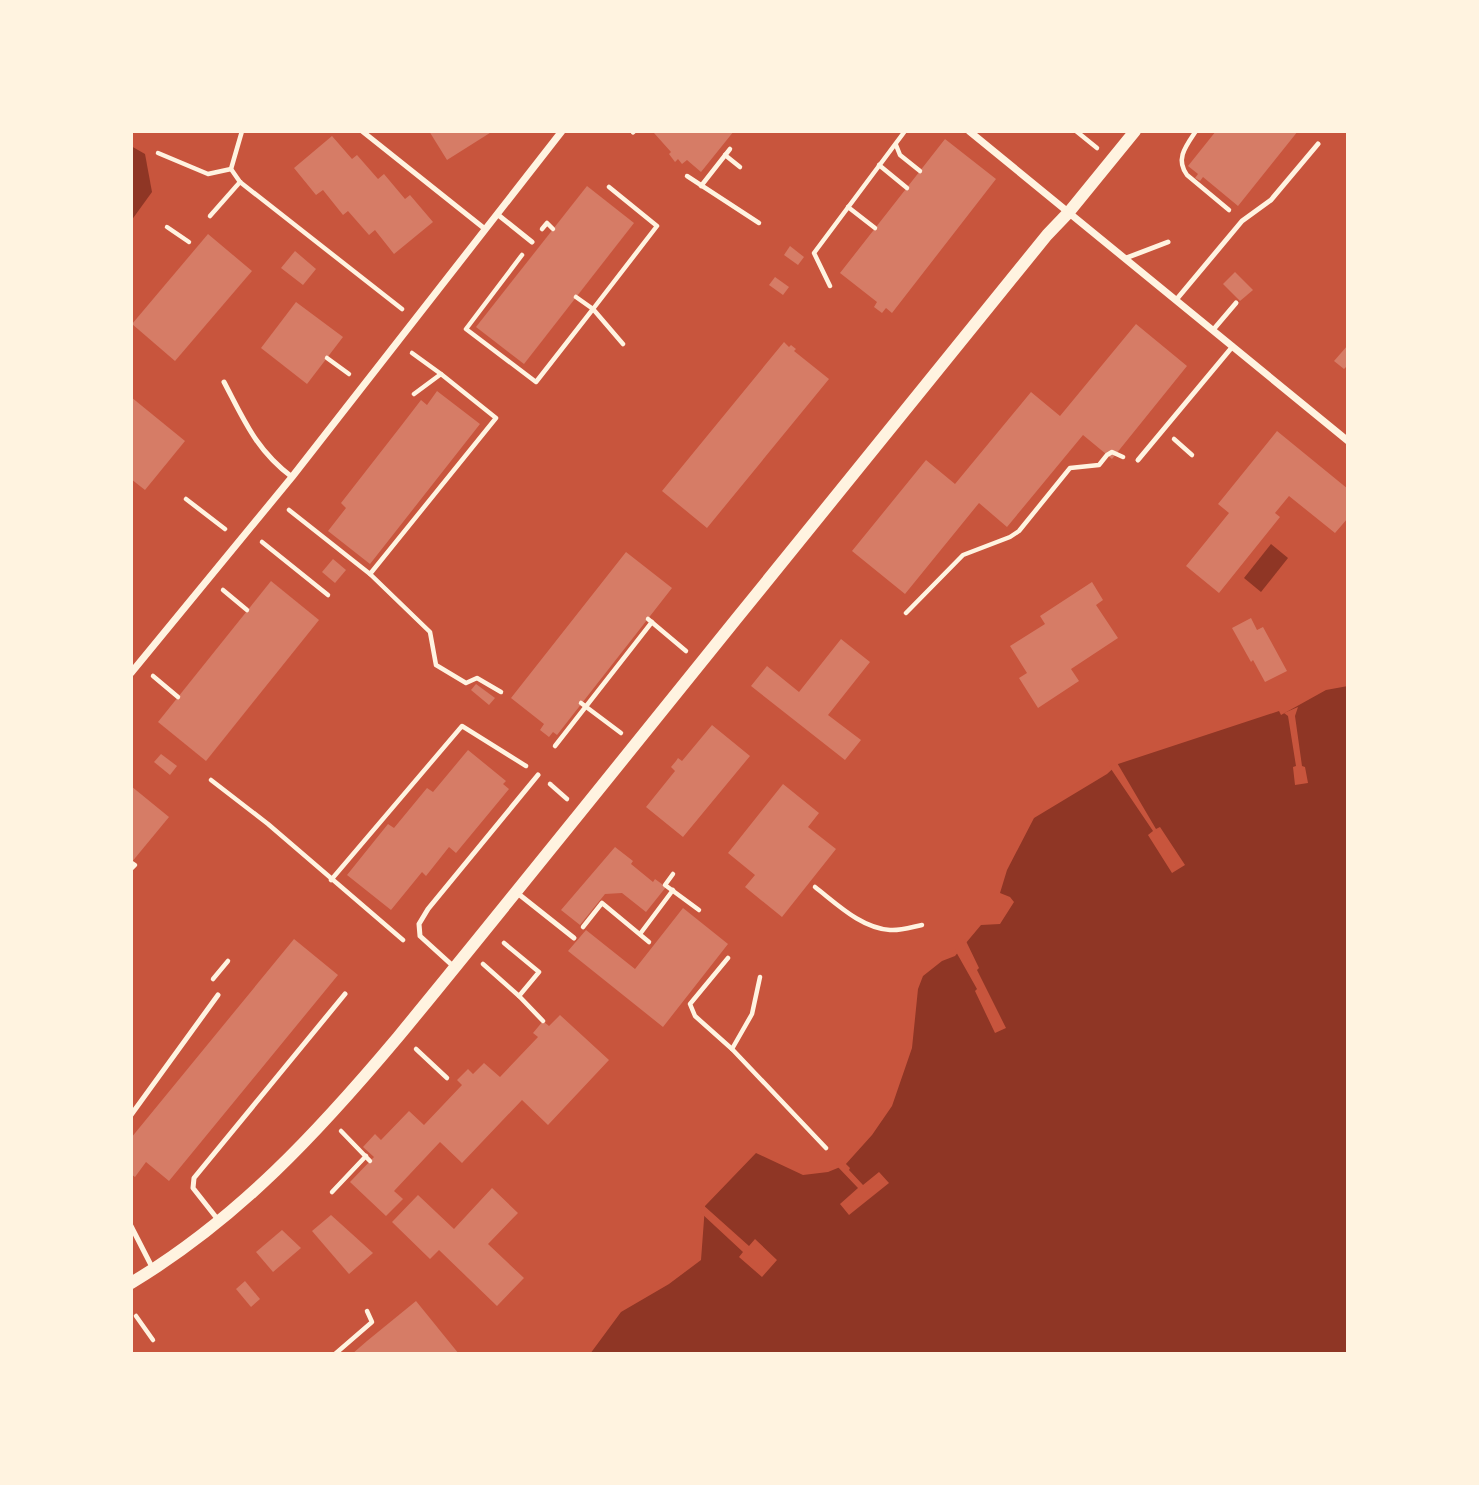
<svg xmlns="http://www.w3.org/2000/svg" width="1479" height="1485" font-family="Roboto,sans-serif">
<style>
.water{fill:#8f3625}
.pier{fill:#c8553d}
.building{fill:#d67c66}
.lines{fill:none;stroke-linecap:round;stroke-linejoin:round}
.path{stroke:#fff3e0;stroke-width:4.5}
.service{stroke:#fff3e0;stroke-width:5}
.minor{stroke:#fff3e0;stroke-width:7}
.tertiary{stroke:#fff3e0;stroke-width:12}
</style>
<rect width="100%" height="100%" fill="#c8553d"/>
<g class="water">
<path d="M 131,146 L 145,154 L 152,192 L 131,221 Z"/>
<path d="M 1271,544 L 1288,558 L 1261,592 L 1244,578 Z"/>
<path d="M 1348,686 L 1348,1354 L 590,1354 L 621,1312 L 669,1284 L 701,1260 L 705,1206 L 756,1153 L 803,1175 L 828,1172 L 845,1165 L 872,1135 L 892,1106 L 912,1048 L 918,989 L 923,976 L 942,961 L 955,956 L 981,925 L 1000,924 L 1014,902 L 1010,897 L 1000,893 L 1007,870 L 1034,818 L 1107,774 L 1118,764 L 1279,711 L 1281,715 L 1326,690 Z"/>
</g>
<g class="pier">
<path d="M 1298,707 L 1295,716 L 1302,766 L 1305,767 L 1308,783 L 1295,785 L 1293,767 L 1296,766 L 1288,716 L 1284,713 Z"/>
<path d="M 1116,761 L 1156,829 L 1160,827 L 1185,865 L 1172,873 L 1148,835 L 1153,831 L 1109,766 Z"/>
<path d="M 965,939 L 979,968 L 977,970 L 1006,1028 L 995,1033 L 975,991 L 977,989 L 955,950 Z"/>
<path d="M 844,1162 L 850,1168 L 849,1170 L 863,1185 L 879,1172 L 889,1183 L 849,1215 L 840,1204 L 858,1188 L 836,1165 Z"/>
<path d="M 702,1204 L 749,1246 L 755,1239 L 777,1260 L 762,1277 L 739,1257 L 743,1252 L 701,1213 Z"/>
</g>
<g class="building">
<path d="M 429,131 L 493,131 L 447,160 Z"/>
<path d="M 655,131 L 734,131 L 701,172 L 687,160 L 682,164 L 678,159 L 675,162 L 669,154 L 671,152 L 654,133 Z"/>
<path d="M 1216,131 L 1298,131 L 1238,206 L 1203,177 L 1200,181 L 1195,178 L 1198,174 L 1188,166 Z"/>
<path d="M 332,136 L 352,159 L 357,155 L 378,179 L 384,174 L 405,199 L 410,195 L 433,222 L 394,254 L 375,230 L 369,235 L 348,211 L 343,215 L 323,190 L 316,195 L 294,168 Z"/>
<path d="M 945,139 L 996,179 L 892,313 L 886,308 L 882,313 L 874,307 L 877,302 L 840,273 Z"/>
<path d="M 587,186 L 634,223 L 524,364 L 476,327 Z"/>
<path d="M 208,234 L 252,271 L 175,361 L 132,324 Z"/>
<path d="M 790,246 L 804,257 L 798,265 L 784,255 Z"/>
<path d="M 295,251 L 316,269 L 303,285 L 281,268 Z"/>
<path d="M 1235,272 L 1253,290 L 1240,301 L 1223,284 Z"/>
<path d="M 775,277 L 789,287 L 783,295 L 769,285 Z"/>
<path d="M 296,302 L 343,337 L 307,384 L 261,348 Z"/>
<path d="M 1136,324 L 1187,366 L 1112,459 L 1083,435 L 1007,527 L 979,503 L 905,594 L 852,551 L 926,460 L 955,484 L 1031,392 L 1060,416 Z"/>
<path d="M 784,342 L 789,347 L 791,345 L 796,349 L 794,351 L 829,379 L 707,528 L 662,491 Z"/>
<path d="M 1348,345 L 1348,365 L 1344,369 L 1334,361 Z"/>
<path d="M 437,391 L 480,424 L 370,564 L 328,531 L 346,508 L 341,503 L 401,426 L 421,400 L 427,405 Z"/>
<path d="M 131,397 L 185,441 L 145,490 L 131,479 Z"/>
<path d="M 1277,431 L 1348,489 L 1348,518 L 1335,533 L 1289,496 L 1275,513 L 1280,517 L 1219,593 L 1186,566 L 1229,513 L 1218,504 Z"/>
<path d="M 626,552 L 672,588 L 557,735 L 553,732 L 549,737 L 540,730 L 544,724 L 511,698 Z"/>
<path d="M 333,559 L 346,570 L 335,583 L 322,572 Z"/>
<path d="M 271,581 L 319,620 L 206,761 L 158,722 Z"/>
<path d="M 1092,582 L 1103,600 L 1096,605 L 1118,638 L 1071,669 L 1079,681 L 1038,708 L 1019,678 L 1027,673 L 1010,646 L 1045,624 L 1040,616 Z"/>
<path d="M 1251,618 L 1257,630 L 1263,627 L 1287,671 L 1265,682 L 1253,660 L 1251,662 L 1232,628 Z"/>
<path d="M 841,639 L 870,662 L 828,715 L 861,740 L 845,760 L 751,686 L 767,666 L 799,692 Z"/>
<path d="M 476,684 L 495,698 L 489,705 L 471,690 Z"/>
<path d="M 712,725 L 750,756 L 683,837 L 646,807 L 675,771 L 671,767 L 676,761 L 678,758 L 682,761 Z"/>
<path d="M 468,750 L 506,781 L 503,784 L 509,789 L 456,853 L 449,847 L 426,876 L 422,872 L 391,910 L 347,875 L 388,824 L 394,828 L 427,788 L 433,792 Z"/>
<path d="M 161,754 L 177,766 L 170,775 L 154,762 Z"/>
<path d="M 783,784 L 819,813 L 808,827 L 836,849 L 782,917 L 745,887 L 755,875 L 728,853 Z"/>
<path d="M 131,786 L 169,817 L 131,863 Z"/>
<path d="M 615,847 L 633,861 L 631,864 L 653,882 L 655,879 L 666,887 L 646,912 L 622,893 L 605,894 L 580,925 L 561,910 Z"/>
<path d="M 683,908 L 728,944 L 663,1027 L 568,951 L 586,930 L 635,969 Z"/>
<path d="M 294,939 L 338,975 L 169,1181 L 146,1162 L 135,1177 L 131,1174 L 131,1138 Z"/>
<path d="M 560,1015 L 609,1060 L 548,1125 L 522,1100 L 462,1163 L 440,1142 L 394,1191 L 403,1199 L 386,1216 L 350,1182 L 374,1157 L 363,1147 L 375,1134 L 381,1140 L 409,1111 L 424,1125 L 462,1085 L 457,1080 L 468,1069 L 473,1074 L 484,1063 L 500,1077 L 538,1037 L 533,1033 L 543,1021 L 549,1026 Z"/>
<path d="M 492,1188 L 518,1213 L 488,1244 L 524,1278 L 497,1306 L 439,1250 L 430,1259 L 392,1222 L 418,1195 L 454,1229 Z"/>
<path d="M 331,1215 L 373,1253 L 349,1274 L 312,1231 Z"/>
<path d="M 282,1230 L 301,1248 L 273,1272 L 256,1252 Z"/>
<path d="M 245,1281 L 260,1299 L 251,1307 L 236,1289 Z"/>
<path d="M 416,1301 L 459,1354 L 352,1354 L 367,1341 Z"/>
</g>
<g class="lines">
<g class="path">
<path d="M 242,131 L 231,169 L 240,182 L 402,309"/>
<path d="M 1076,131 L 1097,148"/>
<path d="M 1196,131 C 1186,146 1175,159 1187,175 L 1229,210"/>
<path d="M 896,145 L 900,155 L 920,171"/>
<path d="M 158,153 L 208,174 L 231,169"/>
<path d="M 725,155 L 740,167"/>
<path d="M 879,165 L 907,188"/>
<path d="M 687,176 L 759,223"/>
<path d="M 701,186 L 730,149"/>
<path d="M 609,187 L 657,226 L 593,309 L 623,344"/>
<path d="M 848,207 L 875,228"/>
<path d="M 210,216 L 240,182"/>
<path d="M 167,227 L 189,242"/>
<path d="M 542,229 L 547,223 L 553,229"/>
<path d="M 522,255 L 466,329 L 536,382 L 593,309 L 576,297"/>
<path d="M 830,286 L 814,253 L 905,131"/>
<path d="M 412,353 L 441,374"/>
<path d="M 327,358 L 349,374"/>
<path d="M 1174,439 L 1192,455"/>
<path d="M 186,499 L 225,529"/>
<path d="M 289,510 L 370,574 L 496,418 L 441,374 L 414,394"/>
<path d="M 262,542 L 328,595"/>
<path d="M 370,574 L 430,632 L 436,665 L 466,683 L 477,678 L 501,692"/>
<path d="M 223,590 L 247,610"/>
<path d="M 906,613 L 963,555 L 1010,537 L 1019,531 L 1070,468 L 1099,465 L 1107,455 L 1112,452 L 1123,457"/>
<path d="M 648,619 L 686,651"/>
<path d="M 153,676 L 178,697"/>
<path d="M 581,703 L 621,733"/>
<path d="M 555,746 L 652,622"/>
<path d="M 211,780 L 268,824 L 403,940"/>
<path d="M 550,784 L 567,799"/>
<path d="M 131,869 L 135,865 L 132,863"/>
<path d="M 673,874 L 665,885 L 699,910"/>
<path d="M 331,880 L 462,726 L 526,766"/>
<path d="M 815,887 C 837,904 861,928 890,930 C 900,931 912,927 922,925"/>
<path d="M 583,927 L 602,903 L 649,942"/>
<path d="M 640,934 L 673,890"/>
<path d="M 504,943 L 539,972 L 519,996 L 543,1021"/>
<path d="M 728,958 L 690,1004 L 695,1016 L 732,1049"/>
<path d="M 483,964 L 519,996"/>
<path d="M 760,977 L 752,1014 L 732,1049 L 826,1148"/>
<path d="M 213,979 L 228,961"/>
<path d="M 416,1049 L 447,1078"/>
<path d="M 341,1131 L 370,1161"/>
<path d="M 332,1192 L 366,1156"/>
<path d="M 136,1316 L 153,1340"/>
<path d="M 335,1354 L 372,1322 L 367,1311"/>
</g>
<g class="service">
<path d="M 362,131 L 485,229"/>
<path d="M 633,132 L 634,131"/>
<path d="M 497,214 L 532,242"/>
<path d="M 1126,258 L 1168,242"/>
<path d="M 1176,300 L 1242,221 L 1271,200 L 1318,144"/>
<path d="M 1213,330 L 1236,303"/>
<path d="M 224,382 C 244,420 256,450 292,477"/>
<path d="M 1138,460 L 1233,346"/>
<path d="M 516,892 L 574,938"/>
<path d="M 453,966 L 420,936 L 419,924 L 428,909 L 538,775"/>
<path d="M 131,1115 L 218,995"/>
<path d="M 219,1221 L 193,1188 L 194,1178 L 345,994"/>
<path d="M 131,1226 L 152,1267"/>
</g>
<g class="minor">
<path d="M 969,131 L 1348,441"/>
<path d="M 131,673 L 292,477 L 562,131"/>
</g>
<path class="tertiary" d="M 131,1283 C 238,1219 319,1131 398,1037 C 459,963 519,888 579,814 C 735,621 890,427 1047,235 L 1069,212 L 1135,131"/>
</g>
<rect width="1479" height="1485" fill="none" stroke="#fff3e0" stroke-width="266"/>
</svg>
